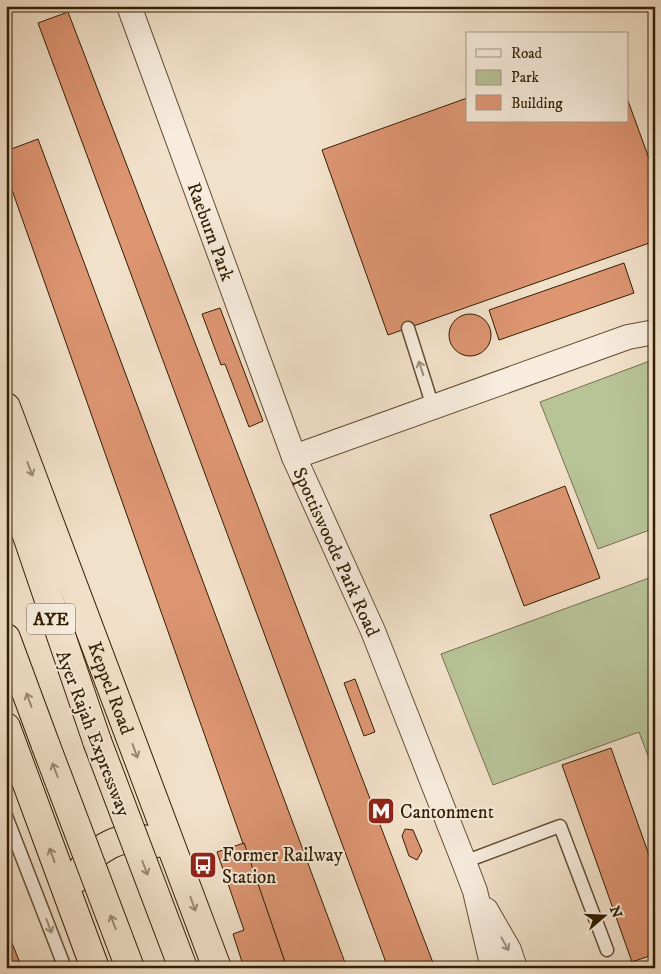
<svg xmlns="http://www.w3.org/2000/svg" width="661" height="974" font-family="'IM FELL DW Pica',serif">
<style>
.green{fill:#b8c398;stroke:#75704e}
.building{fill:#dd9572;stroke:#321e03}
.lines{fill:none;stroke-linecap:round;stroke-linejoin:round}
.service-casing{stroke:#624f35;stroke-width:15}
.minor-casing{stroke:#624f35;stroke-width:26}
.trunk-casing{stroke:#321e03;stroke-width:30}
.motorway-casing{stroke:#321e03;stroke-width:30}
.service{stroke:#f7ecdd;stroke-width:12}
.minor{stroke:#f7ecdd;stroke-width:24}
.trunk{stroke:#f2e1ca;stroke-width:28}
.motorway{stroke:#f2e1ca;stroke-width:28}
.motorway-bridge-casing{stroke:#321e03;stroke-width:30;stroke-linecap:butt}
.motorway-bridge{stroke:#f2e1ca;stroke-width:28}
.oneway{stroke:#9e8f7b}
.oneway2{stroke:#9c8970}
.labels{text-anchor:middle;stroke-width:4;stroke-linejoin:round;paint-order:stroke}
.shield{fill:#f7ecdd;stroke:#6d5c44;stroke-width:1}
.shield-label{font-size:18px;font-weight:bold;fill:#321e03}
.street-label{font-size:19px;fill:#321e03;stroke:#f7ecdd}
.poi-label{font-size:19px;fill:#321e03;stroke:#f7ecdd;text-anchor:start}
</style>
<rect width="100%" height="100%" fill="#f2e1ca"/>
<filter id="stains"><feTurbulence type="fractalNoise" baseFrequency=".004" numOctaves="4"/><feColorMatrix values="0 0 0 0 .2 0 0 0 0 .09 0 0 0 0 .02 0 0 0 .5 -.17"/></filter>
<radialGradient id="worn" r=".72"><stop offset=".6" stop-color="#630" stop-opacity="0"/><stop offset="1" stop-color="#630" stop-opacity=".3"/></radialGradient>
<g class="green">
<path d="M 655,359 L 655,528 L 598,549 L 540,402 Z"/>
<path d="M 649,578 L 655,593 L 655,774 L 639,732 L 493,785 L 441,654 Z"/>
</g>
<g class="building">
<path d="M 68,12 L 435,968 L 388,968 L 38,23 Z"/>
<path d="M 467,98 L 467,121 L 627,121 L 627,98 L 655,175 L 655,241 L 388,335 L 322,150 Z"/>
<path d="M 38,139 L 347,968 L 287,968 L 6,173 L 6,151 Z"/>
<path d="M 624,263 L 634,293 L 499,340 L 489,310 Z"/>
<path d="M 220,308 L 263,421 L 249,427 L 225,364 L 221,365 L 202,314 Z"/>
<circle cx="470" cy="335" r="21"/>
<path d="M 565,486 L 600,578 L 524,606 L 490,515 Z"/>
<path d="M 355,679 L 375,732 L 364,736 L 344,683 Z"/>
<path d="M 611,748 L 655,872 L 655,954 L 632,962 L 562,765 Z"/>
<path d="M 405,829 L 413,830 L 422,851 L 417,860 L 409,856 L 402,836 Z"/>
<path d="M 244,843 L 287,968 L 244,968 L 233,934 L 244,930 L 217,852 Z"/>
<path d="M 6,928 L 22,968 L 6,968 Z"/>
</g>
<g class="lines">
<g class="service-casing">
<g id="service">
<path d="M 408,328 L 433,407"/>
<path d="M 6,816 L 65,968"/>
<path d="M 464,862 L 560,826 L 607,950"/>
</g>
</g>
<g class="minor-casing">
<g id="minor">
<path id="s1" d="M 129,6 L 294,457 L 373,631 L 464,862 L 475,891 L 493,968"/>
<path d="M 294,457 L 628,337 L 655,332"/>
<path d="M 486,910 L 509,950 L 515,968"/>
</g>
</g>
<g class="trunk-casing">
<g id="trunk">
<path id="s2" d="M 6,407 L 217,968"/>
<path d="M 6,727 L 95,968"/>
<path d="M 77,878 C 93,848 123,830 157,843"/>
</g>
</g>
<g class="motorway-casing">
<g id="motorway">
<path d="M 6,474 L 97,741"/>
<path d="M 6,638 L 46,746"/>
</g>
</g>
<use href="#service" class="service"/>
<use href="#minor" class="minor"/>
<use href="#trunk" class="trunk"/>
<use href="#motorway" class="motorway"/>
<g class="motorway-bridge-casing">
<g id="motorway-bridge">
<path d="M 97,741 L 183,968"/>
<path d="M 46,746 L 130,968"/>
</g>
</g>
<use href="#motorway-bridge" class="motorway-bridge"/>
</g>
<defs><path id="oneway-shaft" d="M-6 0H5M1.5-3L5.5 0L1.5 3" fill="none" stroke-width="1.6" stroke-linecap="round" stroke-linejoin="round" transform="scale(1.25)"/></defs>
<g class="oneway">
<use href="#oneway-shaft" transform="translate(421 368) rotate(-108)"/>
<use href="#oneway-shaft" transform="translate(49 926) rotate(69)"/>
<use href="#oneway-shaft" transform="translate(505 944) rotate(61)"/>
</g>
<g class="oneway2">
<use href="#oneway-shaft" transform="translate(30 469) rotate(69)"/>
<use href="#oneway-shaft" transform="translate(29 700) rotate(-110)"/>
<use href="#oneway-shaft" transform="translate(135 751) rotate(70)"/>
<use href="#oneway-shaft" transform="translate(55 770) rotate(-111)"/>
<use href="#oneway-shaft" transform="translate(52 855) rotate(-110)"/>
<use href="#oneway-shaft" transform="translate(145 868) rotate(69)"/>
<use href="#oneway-shaft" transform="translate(193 904) rotate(70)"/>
<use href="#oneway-shaft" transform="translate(113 922) rotate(-111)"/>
</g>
<defs>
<g id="metro-square" transform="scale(1.4375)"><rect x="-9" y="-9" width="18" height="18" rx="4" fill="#8f2418" stroke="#f7ecdd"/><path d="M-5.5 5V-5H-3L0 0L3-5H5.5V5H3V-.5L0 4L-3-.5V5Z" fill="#fff"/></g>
<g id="bus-square" transform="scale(1.4375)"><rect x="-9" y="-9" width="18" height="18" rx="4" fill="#8f2418" stroke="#f7ecdd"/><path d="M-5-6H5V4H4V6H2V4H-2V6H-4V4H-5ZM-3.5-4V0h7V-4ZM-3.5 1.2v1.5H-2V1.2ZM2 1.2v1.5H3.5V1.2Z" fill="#fff"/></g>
</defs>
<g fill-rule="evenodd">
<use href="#metro-square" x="381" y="811"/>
<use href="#bus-square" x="203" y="865"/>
</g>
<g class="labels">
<rect class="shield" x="27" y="603.5" width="48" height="31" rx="4"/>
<g class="shield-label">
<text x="51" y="625">AYE</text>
</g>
<g class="street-label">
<text dy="7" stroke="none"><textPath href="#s1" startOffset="240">Raeburn Park</textPath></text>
<text dy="7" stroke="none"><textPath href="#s1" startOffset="584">Spottiswoode Park Road</textPath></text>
<text dy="7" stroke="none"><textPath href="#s2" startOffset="300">Keppel Road</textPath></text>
<text transform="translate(94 733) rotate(69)" y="7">Ayer Rajah Expressway</text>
</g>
<g class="poi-label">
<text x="400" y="818">Cantonment</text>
<text x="222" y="861">Former Railway<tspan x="222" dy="22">Station</tspan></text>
</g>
</g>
<rect width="661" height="974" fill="none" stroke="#f2e1ca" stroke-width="25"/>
<rect x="8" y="8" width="646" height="959" fill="none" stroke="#321e03" stroke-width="2.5"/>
<rect x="12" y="12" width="636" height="949" fill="none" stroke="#321e03"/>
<rect x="466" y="32" width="162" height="90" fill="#f7ecdd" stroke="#a89a86"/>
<rect x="476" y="49" width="25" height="8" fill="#f7ecdd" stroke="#a89a86"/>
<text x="511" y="58" font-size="15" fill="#321e03">Road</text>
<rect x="476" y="70" width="25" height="15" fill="#b8c398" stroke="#a89a86"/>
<text x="511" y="82" font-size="15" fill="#321e03">Park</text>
<rect x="476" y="95" width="25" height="15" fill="#dd9572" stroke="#a89a86"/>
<text x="511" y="108" font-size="15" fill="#321e03">Building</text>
<g transform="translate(604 916) rotate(71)" stroke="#f7ecdd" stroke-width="4" paint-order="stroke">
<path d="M0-4L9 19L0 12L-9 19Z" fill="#321e03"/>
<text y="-8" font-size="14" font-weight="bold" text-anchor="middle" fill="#321e03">N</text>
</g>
<rect width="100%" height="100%" filter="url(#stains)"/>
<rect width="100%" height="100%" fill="url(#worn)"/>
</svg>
